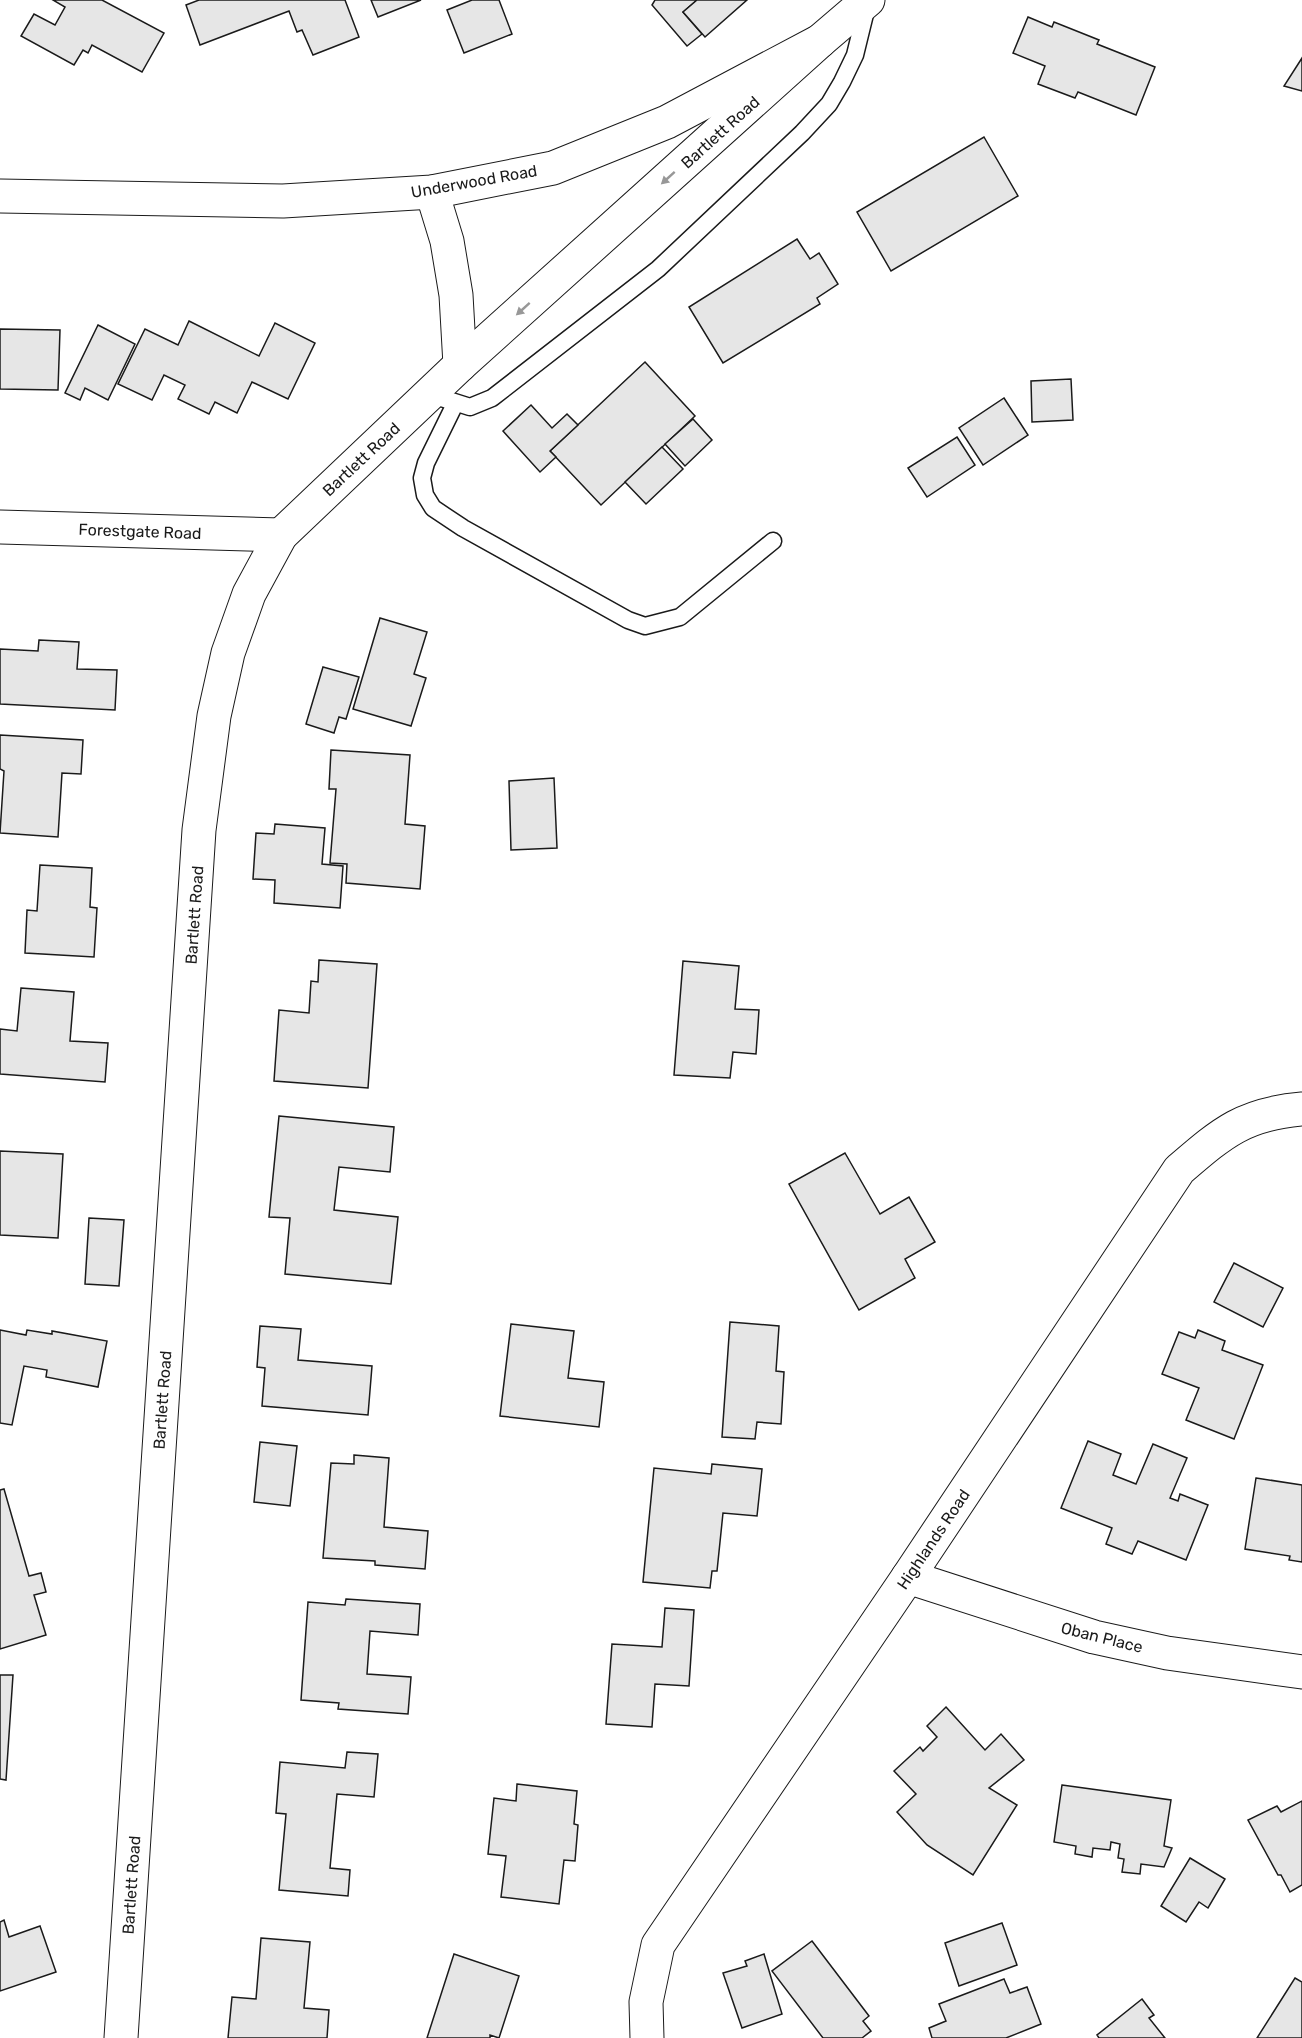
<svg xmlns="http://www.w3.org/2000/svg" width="1302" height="2038" font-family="Rubik,sans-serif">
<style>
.building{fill:#e6e6e6;stroke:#1a1a1a;stroke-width:1.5}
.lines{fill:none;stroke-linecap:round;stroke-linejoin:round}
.lane-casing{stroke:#1a1a1a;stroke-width:19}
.street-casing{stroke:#1a1a1a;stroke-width:35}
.lane{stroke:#fff;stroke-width:16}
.street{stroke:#fff;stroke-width:33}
.oneway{fill:#989898}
.labels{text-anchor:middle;stroke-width:4.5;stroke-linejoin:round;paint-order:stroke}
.street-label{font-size:16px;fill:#1a1a1a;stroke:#fff}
</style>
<rect width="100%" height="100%" fill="#fff"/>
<g class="building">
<path d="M 53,0 L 102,0 L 164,33 L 142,72 L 92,45 L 88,53 L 83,50 L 74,65 L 21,36 L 34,14 L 55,25 L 65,7 Z"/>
<path d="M 199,0 L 345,0 L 359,37 L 313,55 L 302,30 L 297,32 L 289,11 L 200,45 L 186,5 Z"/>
<path d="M 371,0 L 421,0 L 378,17 Z"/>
<path d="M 472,0 L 499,0 L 512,34 L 464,53 L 447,10 Z"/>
<path d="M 655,0 L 697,0 L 683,12 L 702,34 L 687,46 L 652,5 Z"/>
<path d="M 697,0 L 747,0 L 705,37 L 683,12 Z"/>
<path d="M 1028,17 L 1052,27 L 1054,22 L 1099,40 L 1097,44 L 1155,67 L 1136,115 L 1078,92 L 1075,98 L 1038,84 L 1045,66 L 1013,53 Z"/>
<path d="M 1302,58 L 1302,91 L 1284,86 Z"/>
<path d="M 984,137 L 1018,196 L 891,271 L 857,212 Z"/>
<path d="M 797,239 L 810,259 L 819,253 L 838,284 L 817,298 L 820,304 L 723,363 L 689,307 Z"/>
<path d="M 189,321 L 259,356 L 275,323 L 315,343 L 288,399 L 252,382 L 237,413 L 215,402 L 209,414 L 178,399 L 185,385 L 164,375 L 152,400 L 118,384 L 145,329 L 178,345 Z"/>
<path d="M 98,325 L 135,344 L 108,400 L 85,388 L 80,400 L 65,393 Z"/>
<path d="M 0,329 L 60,330 L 58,390 L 0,389 Z"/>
<path d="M 645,362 L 695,416 L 601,505 L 550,451 Z"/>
<path d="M 1071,379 L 1073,420 L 1032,422 L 1031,381 Z"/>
<path d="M 1004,398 L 1028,435 L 983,465 L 959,428 Z"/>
<path d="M 531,405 L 552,428 L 567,414 L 578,425 L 550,451 L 556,457 L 540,472 L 503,431 Z"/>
<path d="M 693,419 L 712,440 L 685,466 L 665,444 Z"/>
<path d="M 957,437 L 975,465 L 927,497 L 908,468 Z"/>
<path d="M 662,447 L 683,469 L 646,504 L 625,482 Z"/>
<path d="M 380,618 L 427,632 L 414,674 L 426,678 L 411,726 L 353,709 Z"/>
<path d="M 39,640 L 79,642 L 77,669 L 117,670 L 115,710 L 0,704 L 0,649 L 38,651 Z"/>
<path d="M 323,667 L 359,677 L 346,719 L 339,717 L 334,733 L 306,724 Z"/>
<path d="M 0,735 L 83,740 L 81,774 L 62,773 L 58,837 L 0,833 L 4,771 L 0,769 Z"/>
<path d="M 331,750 L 410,755 L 405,824 L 425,826 L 420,889 L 346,883 L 347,864 L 330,863 L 336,789 L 329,789 Z"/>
<path d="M 554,778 L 557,848 L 511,850 L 509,781 Z"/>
<path d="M 275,824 L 325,828 L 322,864 L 343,866 L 340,908 L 274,903 L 275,880 L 253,879 L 256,833 L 274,834 Z"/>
<path d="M 40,865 L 92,868 L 90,907 L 97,908 L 94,957 L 25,953 L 27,910 L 37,911 Z"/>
<path d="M 319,960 L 377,964 L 368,1088 L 274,1081 L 279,1010 L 309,1013 L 311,981 L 318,982 Z"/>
<path d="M 683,961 L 739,966 L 735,1009 L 759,1010 L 756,1054 L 733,1052 L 730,1078 L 674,1075 Z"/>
<path d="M 21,988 L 74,992 L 70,1041 L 108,1043 L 105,1082 L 0,1074 L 0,1029 L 17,1031 Z"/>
<path d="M 279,1116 L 394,1127 L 390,1172 L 339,1167 L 334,1210 L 398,1217 L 391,1284 L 285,1274 L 290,1218 L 269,1217 Z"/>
<path d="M 0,1151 L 63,1154 L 58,1238 L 0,1235 Z"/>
<path d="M 845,1153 L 880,1214 L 909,1197 L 935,1242 L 905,1259 L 915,1278 L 859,1310 L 789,1184 Z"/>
<path d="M 89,1218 L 124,1220 L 119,1286 L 85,1284 Z"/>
<path d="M 1234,1263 L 1283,1288 L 1263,1327 L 1214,1302 Z"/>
<path d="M 730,1322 L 779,1326 L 776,1371 L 784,1372 L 781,1424 L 757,1422 L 755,1439 L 722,1437 Z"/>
<path d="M 511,1324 L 574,1331 L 568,1378 L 604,1382 L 599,1427 L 500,1416 Z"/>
<path d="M 260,1326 L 301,1329 L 298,1360 L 372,1366 L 368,1415 L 262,1406 L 265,1368 L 257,1367 Z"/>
<path d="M 0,1330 L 26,1335 L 27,1330 L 52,1334 L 52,1331 L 107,1341 L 98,1387 L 46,1377 L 47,1370 L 24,1366 L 12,1425 L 0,1423 Z"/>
<path d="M 1198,1330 L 1225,1341 L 1222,1350 L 1263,1365 L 1234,1439 L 1186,1420 L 1199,1388 L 1162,1374 L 1179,1332 L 1195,1338 Z"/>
<path d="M 1088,1441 L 1121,1454 L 1113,1475 L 1136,1484 L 1153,1444 L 1187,1458 L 1170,1498 L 1178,1501 L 1180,1494 L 1208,1505 L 1186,1560 L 1138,1541 L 1132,1554 L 1106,1544 L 1112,1528 L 1061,1508 Z"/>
<path d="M 260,1442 L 297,1446 L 290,1506 L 254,1502 Z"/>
<path d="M 354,1455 L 389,1458 L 384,1527 L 428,1531 L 425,1569 L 375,1565 L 375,1561 L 323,1558 L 331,1463 L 354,1464 Z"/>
<path d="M 712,1464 L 762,1469 L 757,1516 L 723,1513 L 717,1571 L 712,1571 L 710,1588 L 643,1582 L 654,1468 L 711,1474 Z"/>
<path d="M 1256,1478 L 1302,1485 L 1302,1562 L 1289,1560 L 1290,1556 L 1245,1549 Z"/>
<path d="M 4,1489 L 29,1576 L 41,1573 L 46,1592 L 34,1595 L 46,1635 L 0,1649 L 0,1490 Z"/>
<path d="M 346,1599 L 420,1604 L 418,1635 L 370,1631 L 367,1674 L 411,1677 L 408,1714 L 338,1709 L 339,1703 L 301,1700 L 308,1602 L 345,1605 Z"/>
<path d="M 665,1608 L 694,1610 L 689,1686 L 655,1684 L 652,1727 L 606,1724 L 612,1644 L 662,1647 Z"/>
<path d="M 0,1675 L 13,1675 L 6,1780 L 0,1779 Z"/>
<path d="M 946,1707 L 985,1750 L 1001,1734 L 1024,1760 L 989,1788 L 1017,1805 L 973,1875 L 927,1845 L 897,1812 L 916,1794 L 894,1771 L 920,1747 L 923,1751 L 937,1737 L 927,1726 Z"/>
<path d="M 347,1752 L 378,1754 L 374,1797 L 337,1794 L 330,1868 L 350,1870 L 348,1896 L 279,1890 L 286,1814 L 276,1813 L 280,1762 L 345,1768 Z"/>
<path d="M 517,1784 L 577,1791 L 574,1824 L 578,1825 L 575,1861 L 564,1860 L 559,1904 L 501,1897 L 506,1856 L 488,1854 L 494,1798 L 516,1801 Z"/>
<path d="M 1062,1785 L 1171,1800 L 1164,1846 L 1172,1848 L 1164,1867 L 1141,1864 L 1140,1874 L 1122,1872 L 1124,1859 L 1118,1858 L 1120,1844 L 1111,1842 L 1110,1850 L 1093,1848 L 1092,1857 L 1075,1854 L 1076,1846 L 1054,1842 Z"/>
<path d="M 1302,1801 L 1302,1885 L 1290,1892 L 1281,1875 L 1278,1875 L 1248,1820 L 1277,1806 L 1281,1812 Z"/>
<path d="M 1190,1858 L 1225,1879 L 1208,1908 L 1199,1902 L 1186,1922 L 1161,1906 Z"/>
<path d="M 4,1920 L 9,1937 L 40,1926 L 56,1972 L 0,1991 L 0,1922 Z"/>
<path d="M 1002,1923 L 1017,1965 L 959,1986 L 945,1943 Z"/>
<path d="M 261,1938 L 310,1942 L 304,2008 L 329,2010 L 327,2038 L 228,2038 L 232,1997 L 256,1999 Z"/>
<path d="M 812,1941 L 869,2016 L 863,2021 L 871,2031 L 862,2038 L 823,2038 L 772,1971 Z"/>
<path d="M 454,1954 L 519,1976 L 499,2038 L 490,2035 L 490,2038 L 427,2038 Z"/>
<path d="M 764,1954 L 782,2014 L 742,2028 L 723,1973 L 747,1966 L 745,1961 Z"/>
<path d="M 1295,1978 L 1302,1982 L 1302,2038 L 1257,2038 Z"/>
<path d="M 1004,1979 L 1010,1993 L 1027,1987 L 1041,2024 L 1006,2038 L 932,2038 L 929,2028 L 946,2021 L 939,2004 Z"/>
<path d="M 1142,1999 L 1154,2015 L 1149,2018 L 1165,2038 L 1099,2038 L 1097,2035 Z"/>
</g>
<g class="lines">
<g class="lane-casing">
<g id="lane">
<path d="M 429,394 L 470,407 L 492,398 L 658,269 L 802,133 L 829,104 L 842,82 L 855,55 L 867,6"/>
<path d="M 455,404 L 426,463 L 422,478 L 425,495 L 433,508 L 463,528 L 628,620 L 645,626 L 680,617 L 773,541"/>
</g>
</g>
<g class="street-casing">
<g id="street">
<path d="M 432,192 L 447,241 L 456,295 L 460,365"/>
<path d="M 0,196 L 283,201 L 432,192 L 553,168 L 667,122 L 820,41 L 868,0"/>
<path d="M 0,527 L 281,535"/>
<path d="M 908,1577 L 1094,1637 L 1167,1653 L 1302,1672"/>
<path d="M 121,2038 L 199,830 L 214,716 L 228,653 L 249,594 L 281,535 L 460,365 L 820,41"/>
<path d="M 647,2038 L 646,2002 L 658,1945 L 908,1577 L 1179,1170 C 1222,1133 1243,1114 1302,1109"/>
</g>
</g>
<use href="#lane" class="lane"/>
<use href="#street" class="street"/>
</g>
<defs><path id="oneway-solid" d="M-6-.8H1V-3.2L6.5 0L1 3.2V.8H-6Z" transform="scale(1.5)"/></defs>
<g class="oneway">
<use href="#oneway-solid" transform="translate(668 178) rotate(138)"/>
<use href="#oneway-solid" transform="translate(523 309) rotate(138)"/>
</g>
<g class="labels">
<g class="street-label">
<text transform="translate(720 132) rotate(-42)" y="6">Bartlett Road</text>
<text transform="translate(474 181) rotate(-10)" y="6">Underwood Road</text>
<text transform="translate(361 459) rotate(-43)" y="6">Bartlett Road</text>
<text transform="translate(140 531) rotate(2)" y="6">Forestgate Road</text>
<text transform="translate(194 915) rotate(-86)" y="6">Bartlett Road</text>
<text transform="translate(162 1400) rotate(-86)" y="6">Bartlett Road</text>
<text transform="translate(933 1539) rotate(-56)" y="6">Highlands Road</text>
<text transform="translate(1102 1637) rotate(14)" y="6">Oban Place</text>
<text transform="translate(131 1885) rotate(-86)" y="6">Bartlett Road</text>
</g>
</g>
</svg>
